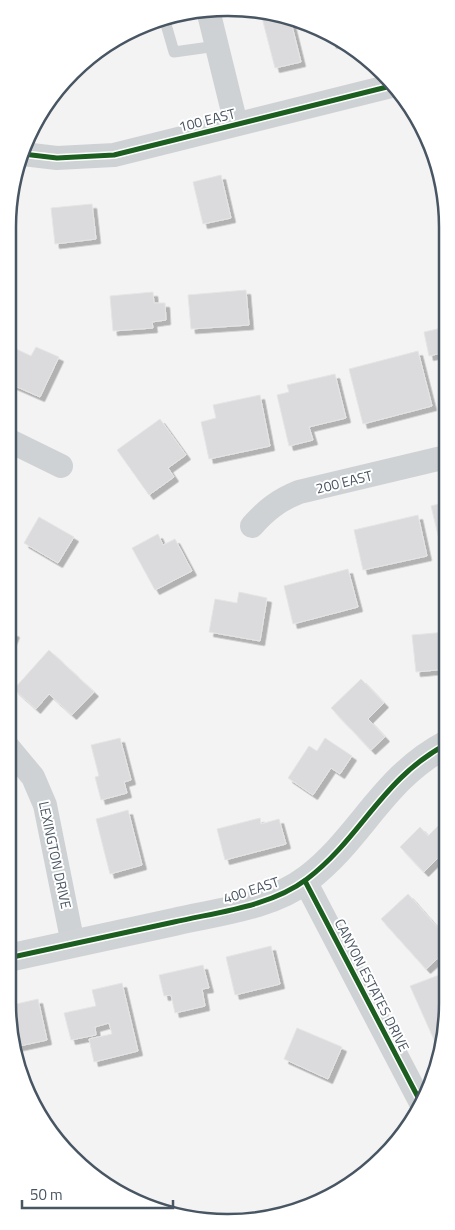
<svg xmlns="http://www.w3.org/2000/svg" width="455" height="1230" font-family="'Titillium Web',sans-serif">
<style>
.building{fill:#dbdbdd;stroke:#e5e5e6;filter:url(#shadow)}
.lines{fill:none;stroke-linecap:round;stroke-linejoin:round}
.lane{stroke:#cfd2d4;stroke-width:11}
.street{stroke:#cfd2d4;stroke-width:24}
.secondary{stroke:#d0d3d5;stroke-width:28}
.cycleway-casing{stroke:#fff;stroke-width:8}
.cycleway{stroke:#1b5e20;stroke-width:5}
.labels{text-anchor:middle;stroke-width:4;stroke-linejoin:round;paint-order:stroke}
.street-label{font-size:14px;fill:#485562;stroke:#fff}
.rim{fill:none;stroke:#485562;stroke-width:2.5}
</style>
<defs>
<filter id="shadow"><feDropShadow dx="4.5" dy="4.5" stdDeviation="0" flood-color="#0004"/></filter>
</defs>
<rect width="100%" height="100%" fill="#f4f3f3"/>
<g class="building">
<path d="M 261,14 L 290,18 L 301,62 L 275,68 Z"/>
<path d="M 330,35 L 343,41 L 332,44 Z"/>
<path d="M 221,175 L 231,218 L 203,224 L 193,182 Z"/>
<path d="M 92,204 L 96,239 L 55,244 L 51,208 Z"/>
<path d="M 246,290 L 249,325 L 191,329 L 188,295 Z"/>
<path d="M 153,292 L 154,303 L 165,303 L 166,320 L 152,322 L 153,328 L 113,331 L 110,296 Z"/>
<path d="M 446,327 L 446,352 L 429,356 L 424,332 Z"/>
<path d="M 8,345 L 31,356 L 36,347 L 59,357 L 40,397 L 8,383 Z"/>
<path d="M 418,351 L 432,406 L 363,424 L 349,369 Z"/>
<path d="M 335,374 L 346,418 L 309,427 L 313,440 L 289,446 L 277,395 L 289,392 L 287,385 Z"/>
<path d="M 260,395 L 270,446 L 209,459 L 201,422 L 216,418 L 213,405 Z"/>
<path d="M 160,419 L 186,455 L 168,468 L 174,477 L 149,495 L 117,450 Z"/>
<path d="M 446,502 L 446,556 L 443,556 L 431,506 Z"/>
<path d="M 418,515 L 427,556 L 363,570 L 354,530 Z"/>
<path d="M 39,517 L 74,537 L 58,563 L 24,543 Z"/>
<path d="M 158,534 L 163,545 L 175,539 L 192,571 L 155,590 L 132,548 Z"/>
<path d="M 348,569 L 358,607 L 293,624 L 284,586 Z"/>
<path d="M 239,592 L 267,598 L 260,641 L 209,632 L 215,599 L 237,603 Z"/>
<path d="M 8,630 L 15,633 L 8,650 Z"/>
<path d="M 447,632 L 447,669 L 416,672 L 412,635 Z"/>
<path d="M 49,650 L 94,692 L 72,715 L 49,694 L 36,709 L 14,689 Z"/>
<path d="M 361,679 L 384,703 L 368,719 L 385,737 L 371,750 L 331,708 Z"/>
<path d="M 120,738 L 131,780 L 124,782 L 127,793 L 101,800 L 95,777 L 99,776 L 91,745 Z"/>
<path d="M 325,738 L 352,756 L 340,774 L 331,768 L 313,795 L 288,778 L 309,746 L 317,751 Z"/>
<path d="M 128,810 L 142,865 L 110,874 L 96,819 Z"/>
<path d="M 260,818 L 261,824 L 279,819 L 286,844 L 225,860 L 217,829 Z"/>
<path d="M 441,823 L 447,829 L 447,861 L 441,855 L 424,872 L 400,847 L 420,827 L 428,836 Z"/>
<path d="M 408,894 L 447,938 L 447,950 L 426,969 L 381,919 Z"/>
<path d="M 271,946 L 280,984 L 235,995 L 226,957 Z"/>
<path d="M 203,965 L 209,988 L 202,989 L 205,1006 L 175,1013 L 171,995 L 164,996 L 159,975 Z"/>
<path d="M 439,975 L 444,989 L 447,988 L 448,1002 L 443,1039 L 435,1042 L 410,986 Z"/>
<path d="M 122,983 L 138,1051 L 94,1062 L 89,1039 L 112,1034 L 109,1023 L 95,1027 L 96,1035 L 71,1040 L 64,1013 L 96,1006 L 92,990 Z"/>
<path d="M 38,999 L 47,1040 L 15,1047 L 10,1017 L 14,1016 L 12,1005 Z"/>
<path d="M 297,1028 L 342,1047 L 328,1079 L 284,1059 Z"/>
</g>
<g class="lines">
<path class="lane" d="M 165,21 L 174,52 L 217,46"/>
<g class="street">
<path d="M 208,10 L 236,124"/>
<path d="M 23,154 L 57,158 L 114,155 L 395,85"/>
<path d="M 8,440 L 61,466"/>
<path d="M 252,526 C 266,510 279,500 299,492 L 446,457"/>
<path d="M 8,747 L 33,777 L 45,805 L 73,944"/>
<path d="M 305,881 L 420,1101"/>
</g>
<path class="secondary" d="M 8,958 C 63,946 119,934 174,922 C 217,912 270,907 307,879 C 362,837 382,778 447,744"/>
<g class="cycleway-casing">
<g id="cycleway">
<path d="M 23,154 L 57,158 L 114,155 L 395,85"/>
<path d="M 305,881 L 420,1101"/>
<path d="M 8,958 C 63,946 119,934 174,922 C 217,912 270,907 307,879 C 362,837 382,778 447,744"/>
</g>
</g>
<use href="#cycleway" class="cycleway"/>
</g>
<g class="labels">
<g class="street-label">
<text transform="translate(207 120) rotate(-14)" y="5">100 EAST</text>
<text transform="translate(344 482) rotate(-14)" y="5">200 EAST</text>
<text transform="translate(55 855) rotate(78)" y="5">LEXINGTON DRIVE</text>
<text transform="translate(251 890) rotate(-18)" y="5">400 EAST</text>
<text transform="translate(372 985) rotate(63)" y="5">CANYON ESTATES DRIVE</text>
</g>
</g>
<path d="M0 0H455V1230H0ZM227 16H228A211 211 0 0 1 439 227V1003A211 211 0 0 1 228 1214H227A211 211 0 0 1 16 1003V227A211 211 0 0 1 227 16Z" fill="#fff" fill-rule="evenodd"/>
<path class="rim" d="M227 16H228A211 211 0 0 1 439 227V1003A211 211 0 0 1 228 1214H227A211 211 0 0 1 16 1003V227A211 211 0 0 1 227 16Z"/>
<path d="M22 1200v8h151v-8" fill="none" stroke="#485562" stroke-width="2.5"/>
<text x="30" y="1200" font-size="15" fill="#485562" stroke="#ffffff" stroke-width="4" paint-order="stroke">50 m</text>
</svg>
